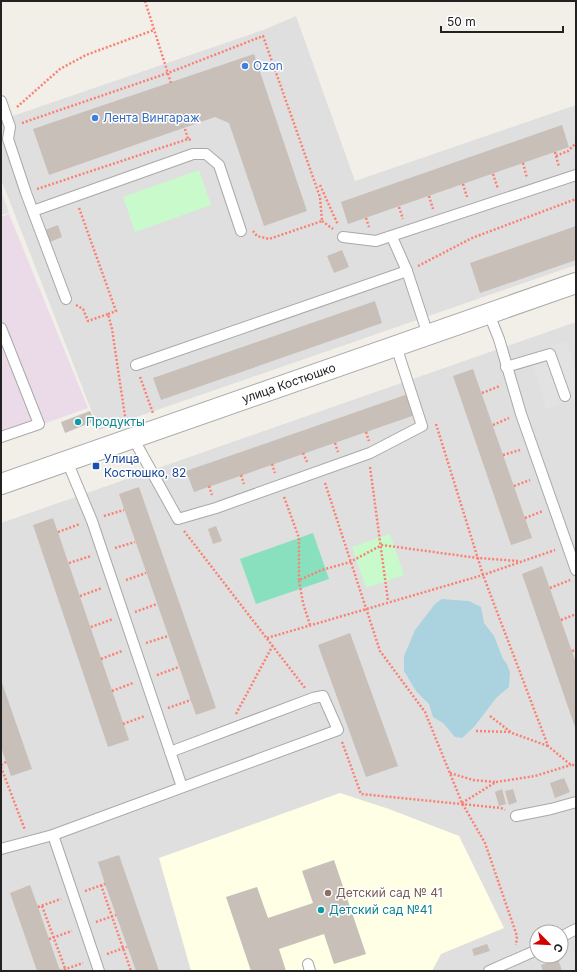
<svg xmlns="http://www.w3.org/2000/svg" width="577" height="972" font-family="Inter,sans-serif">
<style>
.residential{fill:#e0dfdf;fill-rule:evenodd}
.industrial{fill:#ebdbe8}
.education{fill:#ffffe5}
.park{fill:#c8facc}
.pitch{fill:#88e0be}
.parking{fill:#e2e2e2}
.water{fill:#aad3df}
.building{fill:#c7bfb8}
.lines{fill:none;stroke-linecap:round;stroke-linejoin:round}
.service-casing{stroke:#a9a9a9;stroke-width:12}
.minor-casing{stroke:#a9a9a9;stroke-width:22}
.path{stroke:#fa8072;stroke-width:2.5;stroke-dasharray:2 2;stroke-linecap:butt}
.service{stroke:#fff;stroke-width:10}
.minor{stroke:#fff;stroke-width:20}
.shop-dot{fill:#3f7fe0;stroke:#fff;stroke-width:1.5}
.culture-dot{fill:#0f9aa8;stroke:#fff;stroke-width:1.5}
.transit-dot{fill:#1a4fb4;stroke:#fff;stroke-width:1.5}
.education-dot{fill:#8d6e63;stroke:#fff;stroke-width:1.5}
.labels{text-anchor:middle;stroke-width:3;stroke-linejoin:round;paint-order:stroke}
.shop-label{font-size:12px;fill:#366cbe;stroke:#fff;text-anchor:start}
.street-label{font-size:12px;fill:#222;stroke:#fff}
.culture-label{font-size:12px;fill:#0d838f;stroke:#fff;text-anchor:start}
.transit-label{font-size:12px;fill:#164399;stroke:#fff;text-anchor:start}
.education-label{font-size:12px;fill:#785e54;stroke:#fff;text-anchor:start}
</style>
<rect width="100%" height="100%" fill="#f2efe9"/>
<g class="residential">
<path d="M 296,16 L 355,181 L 576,105 L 576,265 L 99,430 L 1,179 L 1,120 L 266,29 Z"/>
<path d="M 576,322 L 576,971 L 1,971 L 1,523 ZM 537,932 L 561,932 L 561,956 L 537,956 Z"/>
</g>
<path class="industrial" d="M 9,214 L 88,408 L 1,439 L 1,217 Z"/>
<path class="education" d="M 340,793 L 389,809 L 459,836 L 504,928 L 441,954 L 432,971 L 191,971 L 159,858 Z"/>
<g class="park">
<path d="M 199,170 L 211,205 L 135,232 L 123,197 Z"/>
<path d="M 390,534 L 404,575 L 366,588 L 352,547 Z"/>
</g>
<path class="pitch" d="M 313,533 L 329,579 L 256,604 L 240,559 Z"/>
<g class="parking">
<path d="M 1,190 L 9,213 L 1,215 Z"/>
<path d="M 567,341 L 576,368 L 576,398 L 546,409 L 533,367 L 527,365 L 525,355 Z"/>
</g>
<path class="water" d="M 442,599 L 469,601 L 481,607 L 484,623 L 494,636 L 503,659 L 507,664 L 510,672 L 509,687 L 496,698 L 474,727 L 462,738 L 455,737 L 443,723 L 433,717 L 429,704 L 416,691 L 404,671 L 404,656 L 415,630 L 435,604 Z"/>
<g class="building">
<path d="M 254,54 L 307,211 L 264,226 L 229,123 L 215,117 L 49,175 L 33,129 Z"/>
<path d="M 562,125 L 569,147 L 348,224 L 341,202 Z"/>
<path d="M 58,225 L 62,237 L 50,242 L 45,230 Z"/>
<path d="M 576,226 L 576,260 L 480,293 L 470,263 Z"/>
<path d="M 342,250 L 349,267 L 334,273 L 327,256 Z"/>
<path d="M 375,301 L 382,323 L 161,400 L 153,378 Z"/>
<path d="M 473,369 L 532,538 L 511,545 L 453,376 Z"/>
<path d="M 408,394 L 415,415 L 194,492 L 186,471 Z"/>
<path d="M 90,411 L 95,421 L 65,433 L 61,422 Z"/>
<path d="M 139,487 L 216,708 L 196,715 L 119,494 Z"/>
<path d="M 53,518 L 129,740 L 108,747 L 33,525 Z"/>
<path d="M 216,526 L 222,541 L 213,544 L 208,529 Z"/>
<path d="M 542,566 L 576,663 L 576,730 L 522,574 Z"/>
<path d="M 350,633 L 398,766 L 366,777 L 318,645 Z"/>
<path d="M 1,680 L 32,769 L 11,776 L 1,747 Z"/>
<path d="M 564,778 L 570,792 L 555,798 L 550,783 Z"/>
<path d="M 502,789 L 506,804 L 499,806 L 495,792 Z"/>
<path d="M 513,789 L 517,802 L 509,805 L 505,791 Z"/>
<path d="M 119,855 L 159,971 L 136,971 L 105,884 L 98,862 Z"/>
<path d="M 334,860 L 366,954 L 334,964 L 324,934 L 279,949 L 286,971 L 251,971 L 226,897 L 257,887 L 268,918 L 313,903 L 302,871 Z"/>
<path d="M 30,885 L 38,907 L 60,971 L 37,971 L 10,893 Z"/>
<path d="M 487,944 L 490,951 L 474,956 L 472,949 Z"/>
<path d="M 558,959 L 562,971 L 543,971 L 541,965 Z"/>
</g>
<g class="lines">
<g class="service-casing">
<g id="service">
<path d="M 1,101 L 10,127 L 8,139 L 26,193 L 66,299"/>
<path d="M 33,211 L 193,154 L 206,154 L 219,165 L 241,231"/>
<path d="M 343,237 L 376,241 L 576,175"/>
<path d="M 392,237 L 407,271 L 428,335"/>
<path d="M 489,314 L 499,339 L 521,414 L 576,570"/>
<path d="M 1,328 L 39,424 L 1,437"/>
<path d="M 136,365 L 407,271"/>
<path d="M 506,367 L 550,354 L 565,396"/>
<path d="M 133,438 L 178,519 L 216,508 L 370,453 L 422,426 L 396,346"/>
<path d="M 67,461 L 92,521 L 182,787"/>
<path d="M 516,816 L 551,809 L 576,802"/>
<path d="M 53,835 L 99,971"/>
<path d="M 1,849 L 53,835 L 338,730 L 323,696 L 313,698 L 170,752"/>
<path d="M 561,937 L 576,929"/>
<path d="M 308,964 L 310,971"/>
<path d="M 489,971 L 537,950"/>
</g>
</g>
<g class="minor-casing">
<g id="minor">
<path id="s1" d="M 1,484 L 576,283"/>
</g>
</g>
<g class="path">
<path d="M 145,1 L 171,83"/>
<path d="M 17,107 L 60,69 L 86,55 L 154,30"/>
<path d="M 22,123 L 168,73 L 263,36 L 320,197 L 322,221 L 269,239 L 257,236 L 253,231"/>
<path d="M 185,129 L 188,139"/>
<path d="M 555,152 L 559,167"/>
<path d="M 556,156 L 568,151 L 576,143"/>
<path d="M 523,163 L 527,178"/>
<path d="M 493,174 L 498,189"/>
<path d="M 463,184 L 467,197"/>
<path d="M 320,185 L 338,225"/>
<path d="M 37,189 L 188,139 L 192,140"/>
<path d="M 429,196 L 433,209"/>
<path d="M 399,207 L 403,219"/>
<path d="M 79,208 L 116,311 L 108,314"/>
<path d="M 366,218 L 369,227"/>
<path d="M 322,221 L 333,229"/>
<path d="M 418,266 L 472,238 L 576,199"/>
<path d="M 76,305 L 83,309 L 88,321 L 108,314 L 112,329 L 126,423"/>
<path d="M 140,377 L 153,413"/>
<path d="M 482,393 L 500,386"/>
<path d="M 436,424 L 483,575 L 548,746 L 571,765 L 576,765"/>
<path d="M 493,425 L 509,418"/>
<path d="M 366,432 L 369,441"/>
<path d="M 335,443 L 338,452"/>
<path d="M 303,453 L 307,462"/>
<path d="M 503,455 L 520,450"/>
<path d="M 272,464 L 275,473"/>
<path d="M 370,467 L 388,601"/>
<path d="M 241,475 L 244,484"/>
<path d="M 325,483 L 380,651 L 425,712 L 462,803 L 485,843 L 517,936 L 516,945"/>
<path d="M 209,486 L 212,495"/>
<path d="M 514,486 L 530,480"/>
<path d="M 284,497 L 299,538 L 299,580"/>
<path d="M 104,516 L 124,510"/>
<path d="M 525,518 L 543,511"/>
<path d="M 184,531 L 305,688"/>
<path d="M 58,532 L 80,524"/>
<path d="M 115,548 L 135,542"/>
<path d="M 69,563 L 91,556"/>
<path d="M 126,580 L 146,573"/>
<path d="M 550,588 L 570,580"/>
<path d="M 80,596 L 102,588"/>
<path d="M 135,612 L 157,604"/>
<path d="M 561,620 L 576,614"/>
<path d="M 310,625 L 303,603 L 299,580 L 322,570 L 350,562 L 382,545 L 478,558 L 518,561"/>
<path d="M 91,627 L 113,619"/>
<path d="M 267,638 L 483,575 L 555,550"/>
<path d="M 146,643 L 168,636"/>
<path d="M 572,651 L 576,650"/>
<path d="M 101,659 L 122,651"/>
<path d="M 157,675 L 179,667"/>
<path d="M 112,691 L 133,683"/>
<path d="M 168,708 L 191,700"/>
<path d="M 236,714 L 273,645"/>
<path d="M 490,716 L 512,733 L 548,746"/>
<path d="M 123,724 L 145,716"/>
<path d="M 476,731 L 511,732"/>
<path d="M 342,742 L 361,794 L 501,808 L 505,810"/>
<path d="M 1,765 L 6,762"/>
<path d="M 1,767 L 25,830"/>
<path d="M 450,773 L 473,780 L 496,782"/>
<path d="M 462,803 L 496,782 L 535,776 L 571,765"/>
<path d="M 101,885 L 131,971"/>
<path d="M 85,891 L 105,884"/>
<path d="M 42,906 L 66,971"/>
<path d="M 38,907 L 61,899"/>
<path d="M 96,922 L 116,915"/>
<path d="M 49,939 L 72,931"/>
<path d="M 107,954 L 127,947"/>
<path d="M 60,971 L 83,963"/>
</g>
<use href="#service" class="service"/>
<use href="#minor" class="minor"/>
</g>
<g class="shop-dot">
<circle cx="245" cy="66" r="4"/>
<circle cx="95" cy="118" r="4"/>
</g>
<g class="culture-dot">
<circle cx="78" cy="422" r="4"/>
<circle cx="321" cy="910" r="4"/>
</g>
<rect class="transit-dot" x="92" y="462" width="8" height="8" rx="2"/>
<circle class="education-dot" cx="328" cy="893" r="4"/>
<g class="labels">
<g class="shop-label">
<text x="253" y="70">Ozon</text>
<text x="103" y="122">Лента Вингараж</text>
</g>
<g class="street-label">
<text dy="4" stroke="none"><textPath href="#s1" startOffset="305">улица Костюшко</textPath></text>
</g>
<g class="culture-label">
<text x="86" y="426">Продукты</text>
<text x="329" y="914">Детский сад №41</text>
</g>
<g class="transit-label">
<text x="104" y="463">Улица<tspan x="104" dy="14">Костюшко, 82</tspan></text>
</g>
<g class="education-label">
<text x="336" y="897">Детский сад № 41</text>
</g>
</g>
<rect width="577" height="972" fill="none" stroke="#222222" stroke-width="4"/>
<g transform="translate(549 944) rotate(114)"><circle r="19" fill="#ffffff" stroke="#a7a7a7"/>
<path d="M0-3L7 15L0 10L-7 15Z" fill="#d40000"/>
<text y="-6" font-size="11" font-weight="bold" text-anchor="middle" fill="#222222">С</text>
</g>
<path d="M441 26v6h122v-6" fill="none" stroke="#222222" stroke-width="2"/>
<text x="447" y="26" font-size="12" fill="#222222" stroke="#ffffff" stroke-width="3" paint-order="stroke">50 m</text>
</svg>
